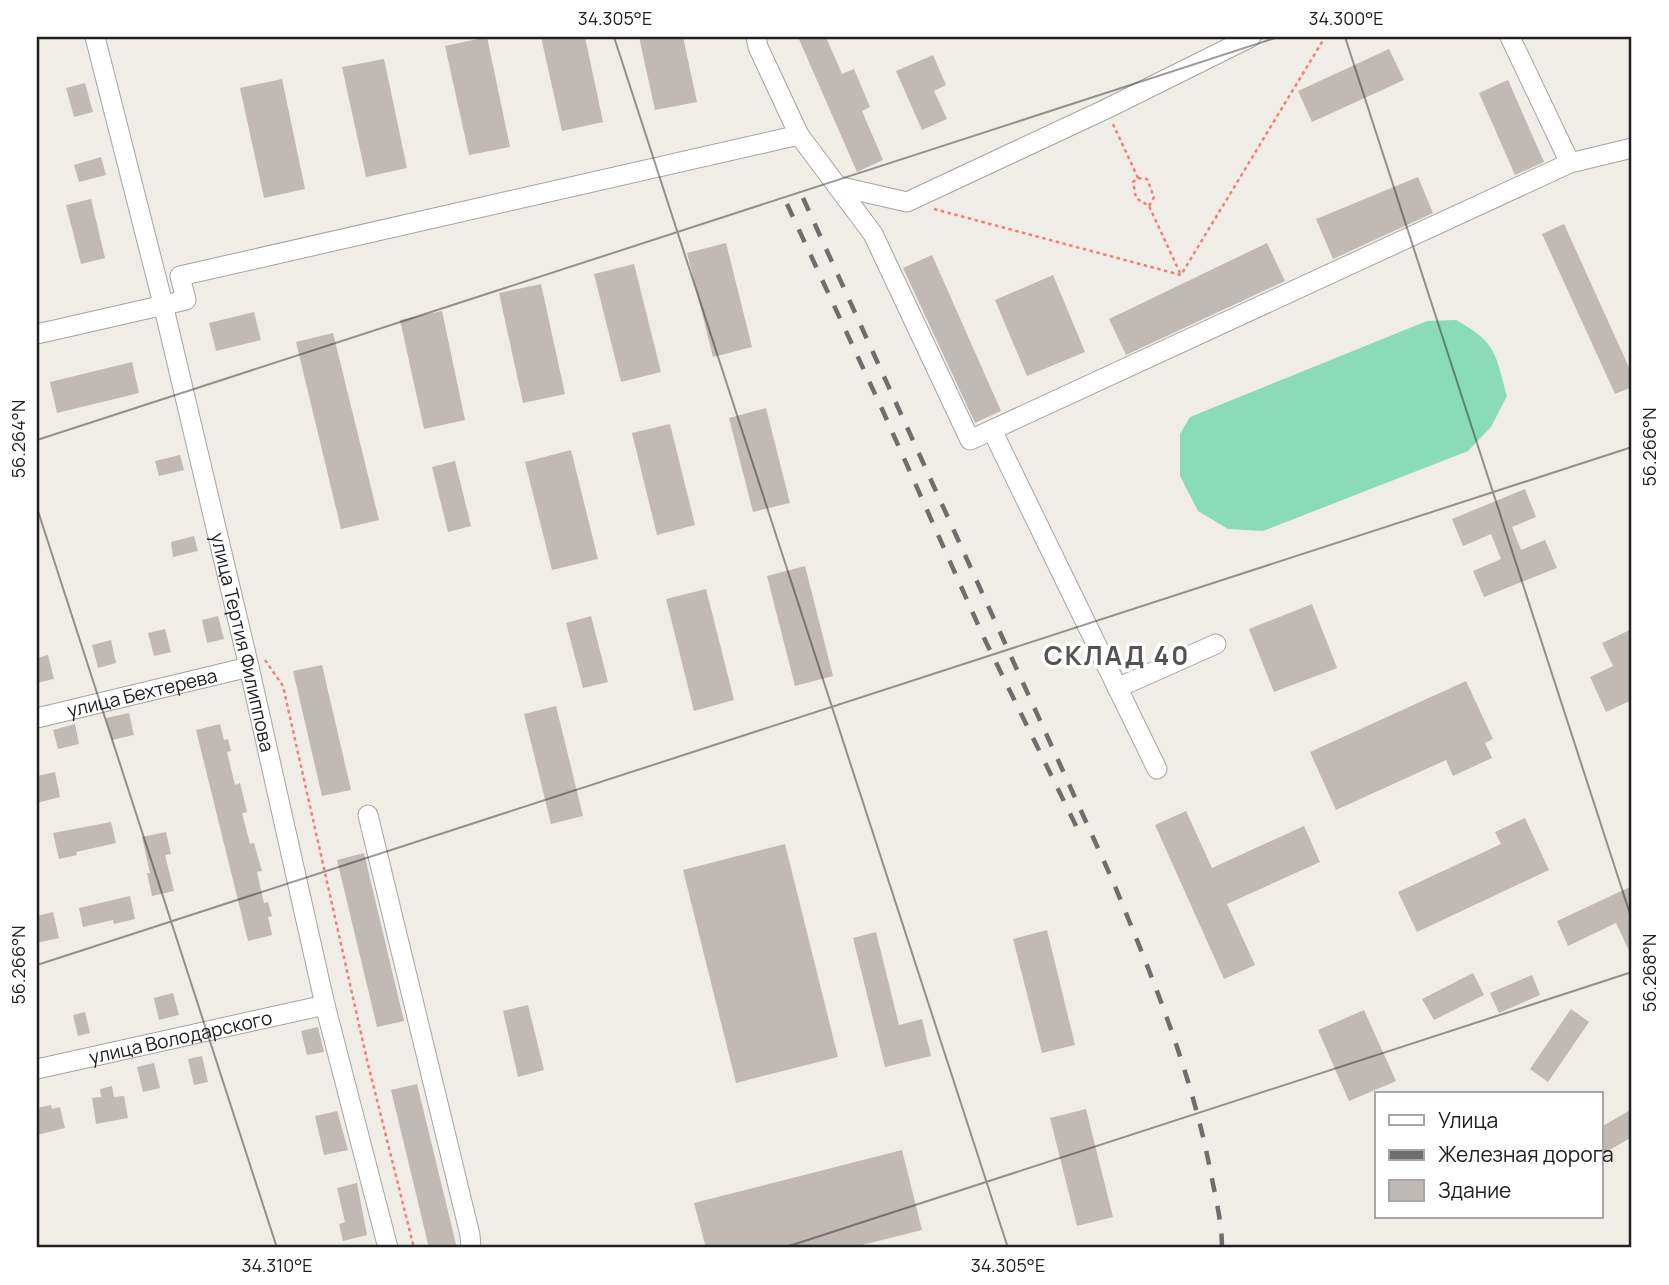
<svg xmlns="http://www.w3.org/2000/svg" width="1669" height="1285" font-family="Manrope,sans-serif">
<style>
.pitch{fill:#8adbb8}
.building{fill:#c1b9b4}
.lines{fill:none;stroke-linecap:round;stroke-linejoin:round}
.minor-casing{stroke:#a4a4a4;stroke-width:21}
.path{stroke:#f27e76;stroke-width:2.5;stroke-dasharray:3.5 3.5;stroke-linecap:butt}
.minor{stroke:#fff;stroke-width:19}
.rail{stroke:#6e6e6e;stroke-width:4.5;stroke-dasharray:14 14;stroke-linecap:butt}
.ticks{fill:none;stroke:#202020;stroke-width:2;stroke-opacity:0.45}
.labels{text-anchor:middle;stroke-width:7;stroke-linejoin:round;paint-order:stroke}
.street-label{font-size:19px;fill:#202020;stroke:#fff}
.district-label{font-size:26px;font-weight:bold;letter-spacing:2px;fill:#535353;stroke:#fff}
.neatline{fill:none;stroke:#202020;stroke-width:2.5}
.ticks-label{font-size:18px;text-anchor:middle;fill:#202020}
</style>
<rect width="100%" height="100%" fill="#f0ede7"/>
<path class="pitch" d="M 1456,320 C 1497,343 1495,353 1507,396 L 1491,427 L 1468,451 L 1263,531 L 1228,529 L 1198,511 L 1180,476 L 1180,434 L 1190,417 L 1427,321 Z"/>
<g class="building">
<path d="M 487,37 L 510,147 L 469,155 L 445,46 Z"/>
<path d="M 541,37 L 585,37 L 603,122 L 562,131 Z"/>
<path d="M 639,37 L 683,37 L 697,102 L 655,110 Z"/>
<path d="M 798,37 L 826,37 L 842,74 L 854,69 L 870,107 L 862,111 L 883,160 L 857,172 Z"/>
<path d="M 1389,49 L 1404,80 L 1312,122 L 1298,91 Z"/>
<path d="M 933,55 L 946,85 L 934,91 L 947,119 L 922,130 L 896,71 Z"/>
<path d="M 384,59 L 407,168 L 366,177 L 342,67 Z"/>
<path d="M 282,79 L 305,189 L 264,198 L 240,88 Z"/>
<path d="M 1508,80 L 1544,162 L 1515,175 L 1479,93 Z"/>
<path d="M 85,83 L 93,112 L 74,117 L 66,88 Z"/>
<path d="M 101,157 L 106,175 L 79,182 L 74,165 Z"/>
<path d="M 1418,177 L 1433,213 L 1333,259 L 1316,219 Z"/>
<path d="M 91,199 L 105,258 L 81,264 L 66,205 Z"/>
<path d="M 1564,224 L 1632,374 L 1632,387 L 1615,394 L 1542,234 Z"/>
<path d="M 726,243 L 752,347 L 713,357 L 687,253 Z"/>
<path d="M 1267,243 L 1285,281 L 1126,355 L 1109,319 Z"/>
<path d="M 932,255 L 1001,411 L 975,423 L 903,268 Z"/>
<path d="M 634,264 L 661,372 L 621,382 L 594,274 Z"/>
<path d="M 1053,275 L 1085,352 L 1027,376 L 995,300 Z"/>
<path d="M 541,284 L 565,394 L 523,403 L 499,293 Z"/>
<path d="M 442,311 L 465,420 L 424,429 L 400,320 Z"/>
<path d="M 254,312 L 261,340 L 216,351 L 209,323 Z"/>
<path d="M 333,333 L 379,520 L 341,529 L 296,342 Z"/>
<path d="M 132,362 L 139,393 L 57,413 L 50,382 Z"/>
<path d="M 766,408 L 790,503 L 753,512 L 729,418 Z"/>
<path d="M 670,424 L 695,525 L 657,535 L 632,433 Z"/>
<path d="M 571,450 L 598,559 L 552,570 L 525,462 Z"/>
<path d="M 180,455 L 184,470 L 159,476 L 155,461 Z"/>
<path d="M 455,461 L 471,526 L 448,532 L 432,467 Z"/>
<path d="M 1525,489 L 1536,517 L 1512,527 L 1521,550 L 1545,540 L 1557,568 L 1484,597 L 1473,571 L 1501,559 L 1491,534 L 1463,546 L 1452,519 Z"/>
<path d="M 194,536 L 198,551 L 173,557 L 171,542 Z"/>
<path d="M 805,566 L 833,676 L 795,686 L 767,576 Z"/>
<path d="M 706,589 L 734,700 L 694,711 L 666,599 Z"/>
<path d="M 1312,604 L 1337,668 L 1274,692 L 1249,629 Z"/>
<path d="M 218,616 L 224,639 L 207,643 L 202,620 Z"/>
<path d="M 591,616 L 608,682 L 583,688 L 566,623 Z"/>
<path d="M 165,629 L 171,652 L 154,656 L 148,633 Z"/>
<path d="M 1632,629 L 1632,700 L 1606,712 L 1590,677 L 1613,666 L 1602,643 Z"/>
<path d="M 111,640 L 116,663 L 98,668 L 92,645 Z"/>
<path d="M 48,655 L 54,679 L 37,683 L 37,658 Z"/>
<path d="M 322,665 L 351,790 L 322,796 L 293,671 Z"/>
<path d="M 1466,681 L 1493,739 L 1485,743 L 1492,758 L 1453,776 L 1446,760 L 1336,810 L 1310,752 Z"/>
<path d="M 556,706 L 583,816 L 551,824 L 524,714 Z"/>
<path d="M 129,713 L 134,735 L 112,740 L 106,718 Z"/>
<path d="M 75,724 L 79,744 L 58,749 L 53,730 Z"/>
<path d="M 220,724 L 224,740 L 228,739 L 231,751 L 227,752 L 235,785 L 240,783 L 247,812 L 242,813 L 250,844 L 254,843 L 262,871 L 257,872 L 264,903 L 268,902 L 272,916 L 268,917 L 272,935 L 248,941 L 196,730 Z"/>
<path d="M 55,772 L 60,797 L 37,803 L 37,776 Z"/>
<path d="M 1186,811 L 1212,868 L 1304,826 L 1320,862 L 1227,904 L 1255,965 L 1224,979 L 1155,825 Z"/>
<path d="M 1525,818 L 1549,870 L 1417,932 L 1398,892 L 1501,844 L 1495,832 Z"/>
<path d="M 111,822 L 116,843 L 76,852 L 77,855 L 59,859 L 53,833 Z"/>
<path d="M 166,832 L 171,854 L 165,855 L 174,891 L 152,896 L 147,873 L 150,873 L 142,837 Z"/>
<path d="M 785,844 L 838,1057 L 736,1083 L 683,870 Z"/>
<path d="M 364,853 L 404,1021 L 377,1027 L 337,860 Z"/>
<path d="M 1632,886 L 1632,957 L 1616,923 L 1568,946 L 1557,921 Z"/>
<path d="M 130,896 L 135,919 L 114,924 L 113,920 L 83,927 L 79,908 Z"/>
<path d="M 53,912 L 59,938 L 37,943 L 37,916 Z"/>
<path d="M 1047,930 L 1075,1045 L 1042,1053 L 1013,939 Z"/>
<path d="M 876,932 L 899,1025 L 922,1019 L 931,1056 L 885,1067 L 853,938 Z"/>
<path d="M 1473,973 L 1484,995 L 1434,1020 L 1422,999 Z"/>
<path d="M 1532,975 L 1540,995 L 1499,1013 L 1490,993 Z"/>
<path d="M 173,993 L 179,1015 L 159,1020 L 154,998 Z"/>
<path d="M 528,1005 L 544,1070 L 518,1077 L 503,1011 Z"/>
<path d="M 1571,1009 L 1589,1022 L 1548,1082 L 1530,1069 Z"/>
<path d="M 1364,1010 L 1396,1081 L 1349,1101 L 1318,1030 Z"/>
<path d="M 85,1012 L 90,1033 L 78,1036 L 73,1015 Z"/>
<path d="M 318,1027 L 324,1052 L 307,1055 L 301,1031 Z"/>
<path d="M 202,1056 L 208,1082 L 194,1085 L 188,1059 Z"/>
<path d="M 154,1063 L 160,1088 L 143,1092 L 137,1067 Z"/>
<path d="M 417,1084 L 457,1248 L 429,1248 L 391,1090 Z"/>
<path d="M 112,1086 L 114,1097 L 124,1096 L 128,1118 L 96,1124 L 92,1098 L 101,1097 L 100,1089 Z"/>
<path d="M 51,1105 L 52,1109 L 60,1107 L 65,1128 L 37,1135 L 37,1108 Z"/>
<path d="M 1086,1109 L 1113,1217 L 1077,1226 L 1050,1118 Z"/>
<path d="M 1632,1109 L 1632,1137 L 1601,1155 L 1601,1127 Z"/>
<path d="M 337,1111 L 348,1150 L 324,1155 L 315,1116 Z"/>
<path d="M 902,1150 L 922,1230 L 850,1248 L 706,1248 L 694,1203 Z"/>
<path d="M 357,1183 L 367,1235 L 343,1241 L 339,1224 L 345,1222 L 337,1188 Z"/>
</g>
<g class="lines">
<g class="minor-casing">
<g id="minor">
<path id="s1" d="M 95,37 L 163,304 L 249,667 L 325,1005 L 388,1248"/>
<path d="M 1510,37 L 1570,163"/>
<path d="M 799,135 L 873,234 L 970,440 L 1570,163 L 1632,148"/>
<path d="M 837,186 L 907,202 L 1106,109 L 1251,37"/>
<path d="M 37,334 L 186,300 L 180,276 L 799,135 L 758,47 L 756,37"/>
<path d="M 992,430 L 1157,769"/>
<path d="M 1117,688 L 1216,644"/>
<path id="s2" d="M 37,718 L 249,667"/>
<path d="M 368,815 L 470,1235 L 471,1248"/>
<path id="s3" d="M 37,1069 L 325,1005"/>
</g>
</g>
<g class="path">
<path d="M 1113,124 L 1138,178 L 1133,182 L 1136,198 L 1149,206 L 1180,273"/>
<path d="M 1138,178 L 1147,179 L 1154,197 L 1149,206"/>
<path d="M 934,209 L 1181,275 L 1325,37"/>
<path d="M 265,660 L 283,686 L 367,1060 L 414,1248"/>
</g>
<use href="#minor" class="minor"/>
<g class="rail">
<path d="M 803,198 L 1112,879 C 1151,974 1190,1067 1210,1169 C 1215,1195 1222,1222 1222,1248"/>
<path d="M 787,204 L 882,409 L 984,638 L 1080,834"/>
</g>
</g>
<path class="ticks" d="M 614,37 L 1008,1248M 1345,37 L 1632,920M 37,440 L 1278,37M 37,508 L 277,1248M 37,965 L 1632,447M 783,1248 L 1632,972"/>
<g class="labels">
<g class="street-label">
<text dy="7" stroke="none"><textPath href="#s1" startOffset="623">улица Тертия Филиппова</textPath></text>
<text dy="7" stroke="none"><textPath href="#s2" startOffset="108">улица Бехтерева</textPath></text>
<text dy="7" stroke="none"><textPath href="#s3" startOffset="147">улица Володарского</textPath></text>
</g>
<g class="district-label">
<text x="1117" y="665">СКЛАД 40</text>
</g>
</g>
<rect width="1669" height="1285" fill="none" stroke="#ffffff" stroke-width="77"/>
<rect x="1375" y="1092" width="228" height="126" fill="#ffffff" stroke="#a6a6a6" stroke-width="2"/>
<rect x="1389" y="1115" width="35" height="10" fill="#ffffff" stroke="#a6a6a6" stroke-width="2"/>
<text x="1438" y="1128" font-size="21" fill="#202020">Улица</text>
<rect x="1389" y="1150" width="35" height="10" fill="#6e6e6e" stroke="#a6a6a6" stroke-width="2"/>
<text x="1438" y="1162" font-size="21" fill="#202020">Железная дорога</text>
<rect x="1389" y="1180" width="35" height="21" fill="#c1b9b4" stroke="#a6a6a6" stroke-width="2"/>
<text x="1438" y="1198" font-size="21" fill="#202020">Здание</text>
<rect x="38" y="38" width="1592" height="1208" class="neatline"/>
<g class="ticks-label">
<text x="615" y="25">34.305°E</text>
<text x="1346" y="25">34.300°E</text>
<text transform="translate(19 439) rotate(-90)" y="6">56.264°N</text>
<text transform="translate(1650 447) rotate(-90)" y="6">56.266°N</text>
<text transform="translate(19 965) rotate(-90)" y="6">56.266°N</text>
<text transform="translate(1650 973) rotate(-90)" y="6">56.268°N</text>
<text x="277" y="1272">34.310°E</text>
<text x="1008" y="1272">34.305°E</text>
</g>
</svg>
